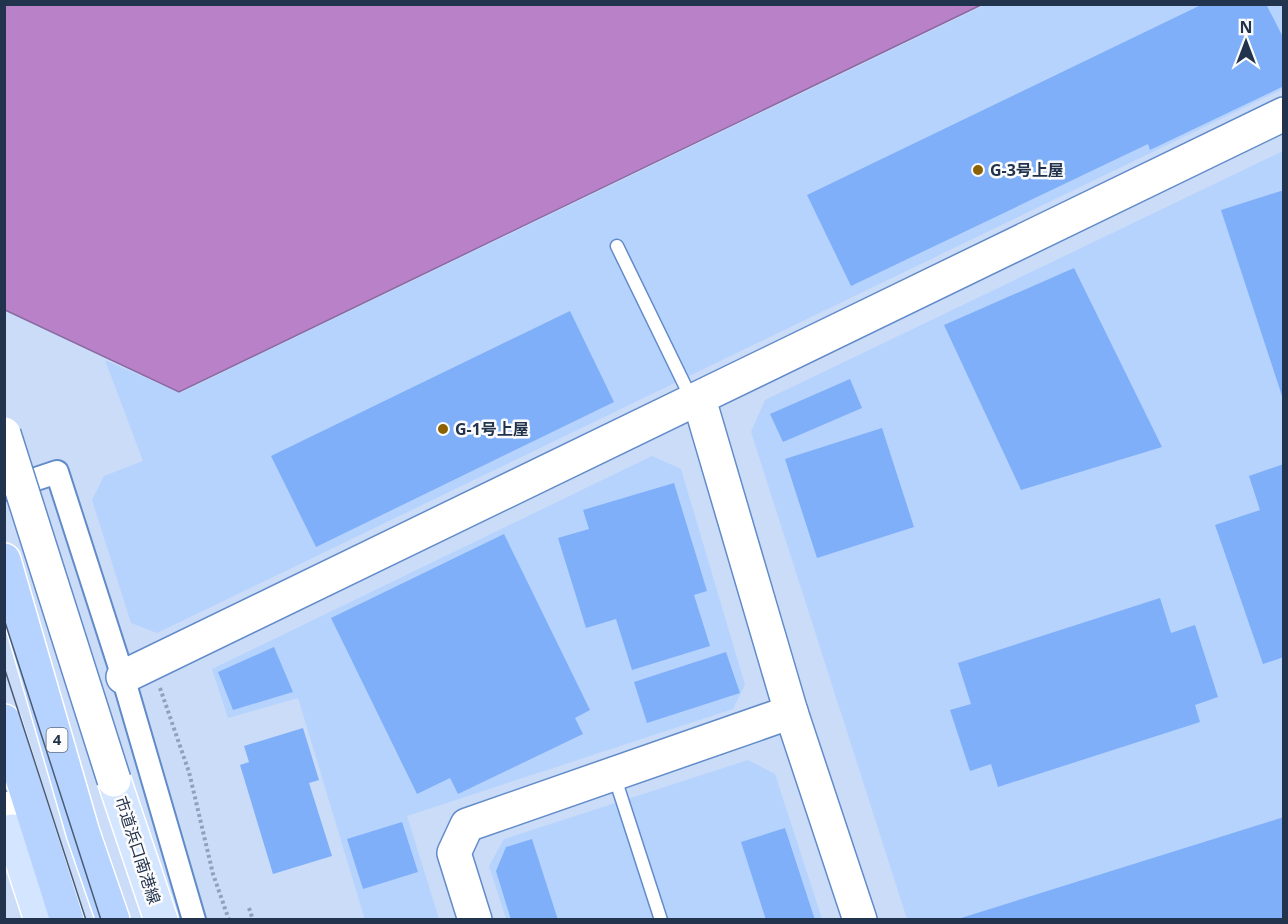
<svg xmlns="http://www.w3.org/2000/svg" width="1288" height="924" font-family="'Noto Sans','Noto Sans JP',sans-serif">
<style>
.built{fill:#b6d3fe}
.water{fill:#b881c8;stroke:#8b6aa3;stroke-width:1.5}
.building{fill:#7faff8}
.lines{fill:none;stroke-linecap:round;stroke-linejoin:round}
.lane-casing{stroke:#628bc9;stroke-width:15}
.street-casing{stroke:#628bc9;stroke-width:26}
.secondary-casing{stroke:#628bc9;stroke-width:36}
.primary-casing{stroke:#fff;stroke-width:36}
.highway-casing{stroke:#fff;stroke-width:36}
.path{stroke:#8fa1bc;stroke-width:4;stroke-dasharray:3 3;stroke-linecap:butt}
.lane{stroke:#fff;stroke-width:12}
.street{stroke:#fff;stroke-width:22}
.secondary{stroke:#fff;stroke-width:33}
.primary{stroke:#d3e5ff;stroke-width:33}
.highway{stroke:#b6d3ff;stroke-width:33}
.tram{stroke:#4a5b76;stroke-width:1.5}
.secondary-bridge-casing{stroke:#628bc9;stroke-width:36;stroke-linecap:butt}
.secondary-bridge{stroke:#fff;stroke-width:33}
.poi-dot{fill:#8c6205;stroke:#fcfcfc;stroke-width:2}
.labels{text-anchor:middle;stroke-width:5;stroke-linejoin:round;paint-order:stroke}
.shield{fill:#fcfcfc;stroke:#636f82;stroke-width:1.5}
.shield-label{font-size:15px;font-weight:bold;fill:#22334d}
.poi-label{font-size:16px;font-weight:bold;fill:#22334d;stroke:#fcfcfc;text-anchor:start}
.street-label{font-size:16px;fill:#22334d;stroke:#fcfcfc}
</style>
<rect width="100%" height="100%" fill="#cadcf7"/>
<g class="built">
<path d="M 985,5 L 1283,5 L 1283,89 L 157,633 L 131,623 L 92,500 L 104,476 L 143,461 L 105,360 L 180,393 Z"/>
<path d="M 1283,151 L 1283,919 L 907,919 L 751,432 L 765,400 Z"/>
<path d="M 652,456 L 681,469 L 745,685 L 733,709 L 407,816 L 439,919 L 365,920 L 298,698 L 228,718 L 212,669 Z"/>
<path d="M 748,760 L 775,774 L 822,919 L 506,919 L 489,866 L 504,839 Z"/>
</g>
<path class="water" d="M 4,5 L 5,4 L 981,5 L 179,392 L 5,310 Z"/>
<g class="building">
<path d="M 1203,4 L 1266,4 L 1284,39 L 1284,86 L 1150,150 L 1148,144 L 851,286 L 807,195 Z"/>
<path d="M 1284,190 L 1284,399 L 1283,399 L 1221,210 Z"/>
<path d="M 1074,268 L 1162,447 L 1021,490 L 944,325 Z"/>
<path d="M 570,311 L 614,402 L 316,547 L 271,456 Z"/>
<path d="M 850,379 L 862,408 L 783,442 L 770,414 Z"/>
<path d="M 882,428 L 914,527 L 817,558 L 785,459 Z"/>
<path d="M 1284,464 L 1284,657 L 1263,664 L 1215,525 L 1260,510 L 1249,476 Z"/>
<path d="M 674,483 L 707,591 L 694,595 L 710,646 L 632,670 L 616,619 L 586,628 L 558,538 L 589,529 L 583,510 Z"/>
<path d="M 504,534 L 590,710 L 575,718 L 583,734 L 458,794 L 450,778 L 417,794 L 331,618 Z"/>
<path d="M 1160,598 L 1171,633 L 1195,625 L 1218,697 L 1195,705 L 1200,722 L 998,787 L 991,764 L 970,771 L 950,710 L 971,704 L 958,663 Z"/>
<path d="M 274,647 L 293,692 L 233,710 L 218,672 Z"/>
<path d="M 726,652 L 740,693 L 647,723 L 634,682 Z"/>
<path d="M 303,728 L 319,780 L 309,783 L 332,856 L 273,874 L 240,765 L 249,762 L 244,746 Z"/>
<path d="M 1284,817 L 1284,920 L 958,920 L 958,919 Z"/>
<path d="M 402,822 L 418,872 L 363,889 L 347,839 Z"/>
<path d="M 785,828 L 815,920 L 766,920 L 741,842 Z"/>
<path d="M 532,839 L 558,920 L 511,920 L 496,871 L 506,847 Z"/>
</g>
<g class="lines">
<g class="lane-casing">
<g id="lane">
<path d="M 617,246 L 692,400"/>
<path d="M 614,775 L 661,920"/>
</g>
</g>
<g class="street-casing">
<path id="street" d="M 6,489 L 57,472 L 123,677 L 194,920"/>
</g>
<g class="secondary-casing">
<g id="secondary">
<path d="M 699,399 L 791,712 L 860,920"/>
<path d="M 123,677 L 1284,114"/>
<path d="M 4,808 L 12,831"/>
<path d="M 475,920 L 454,853 L 467,825 L 791,712"/>
</g>
</g>
<g class="primary-casing">
<g id="primary">
<path d="M 114,780 L 161,920"/>
<path d="M 12,831 L 41,920"/>
</g>
</g>
<g class="highway-casing">
<g id="highway">
<path d="M 4,560 L 83,833 L 113,920"/>
<path d="M 4,721 L 67,920"/>
</g>
</g>
<g class="path">
<path d="M 160,688 L 189,772 L 213,874 L 229,920"/>
<path d="M 249,908 L 253,920"/>
</g>
<use href="#lane" class="lane"/>
<use href="#street" class="street"/>
<use href="#secondary" class="secondary"/>
<use href="#primary" class="primary"/>
<use href="#highway" class="highway"/>
<g class="tram">
<path d="M 4,619 L 101,920"/>
<path d="M 4,667 L 86,920"/>
</g>
<g class="secondary-bridge-casing">
<path id="secondary-bridge" d="M 4,434 L 114,780"/>
</g>
<use href="#secondary-bridge" class="secondary-bridge"/>
</g>
<g class="poi-dot">
<circle cx="978" cy="170" r="6"/>
<circle cx="443" cy="429" r="6"/>
</g>
<g class="labels">
<rect class="shield" x="46.5" y="728" width="21" height="24" rx="4.5"/>
<g class="shield-label">
<text x="57" y="745">4</text>
</g>
<g class="poi-label">
<text x="990" y="176">G-3号上屋</text>
<text x="455" y="435">G-1号上屋</text>
</g>
<g class="street-label">
<text transform="translate(138 850) rotate(72)" y="6">市道浜口南港線</text>
</g>
</g>
<rect width="1288" height="924" fill="none" stroke="#22334d" stroke-width="12"/>
<g transform="translate(1246 42)" stroke="#fcfcfc" stroke-width="4.5" paint-order="stroke">
<path d="M0-4.5L10 22L0 15L-10 22Z" fill="#22334d"/>
<text y="-9" font-size="16" font-weight="bold" text-anchor="middle" fill="#22334d">N</text>
</g>
</svg>
